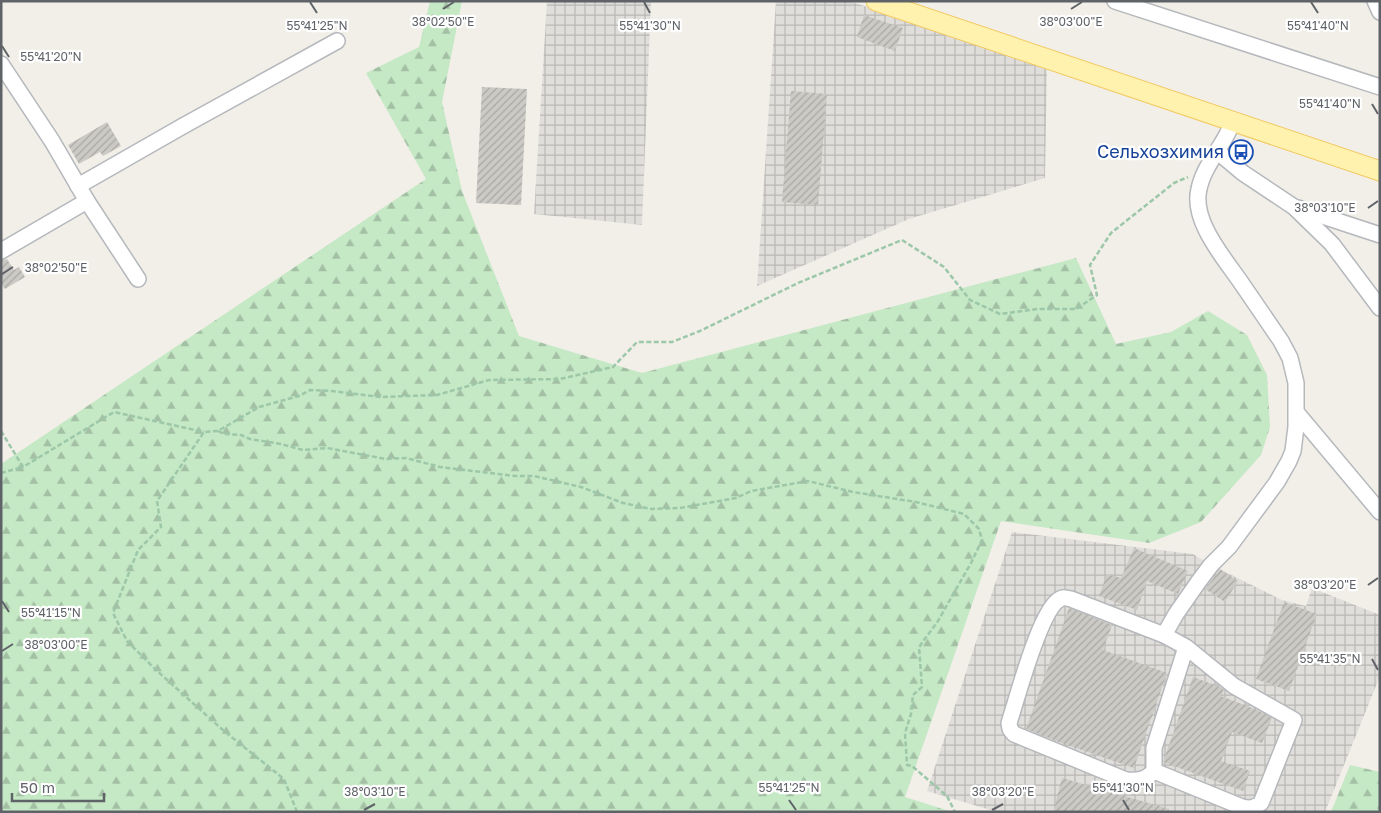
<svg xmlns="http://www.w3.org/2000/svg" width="1381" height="813" font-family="'Golos Text',sans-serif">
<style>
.industrial{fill:url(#industrial-grid)}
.forest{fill:url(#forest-firs)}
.building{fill:url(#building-hatch)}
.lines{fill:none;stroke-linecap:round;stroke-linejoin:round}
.minor-casing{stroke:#b5b8bc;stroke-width:18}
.major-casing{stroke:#f2c960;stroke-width:21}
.path{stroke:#9cc7a9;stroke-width:2.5;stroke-dasharray:5 2.5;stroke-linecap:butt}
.minor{stroke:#fff;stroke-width:15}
.major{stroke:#fff2af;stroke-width:19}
.ticks{fill:none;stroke:#5f6368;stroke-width:2}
.labels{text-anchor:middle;stroke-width:4.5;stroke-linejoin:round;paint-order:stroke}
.transit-label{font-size:18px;fill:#164399;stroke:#fff;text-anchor:end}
.ticks-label{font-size:12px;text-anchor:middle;fill:#5f6368;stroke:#fff;stroke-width:4.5;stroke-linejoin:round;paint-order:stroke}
</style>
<defs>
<pattern id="industrial-grid" width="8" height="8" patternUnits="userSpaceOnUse" patternTransform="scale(1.25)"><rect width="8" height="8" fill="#e0deda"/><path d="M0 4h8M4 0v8" fill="none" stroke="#b9b8b5"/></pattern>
<pattern id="forest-firs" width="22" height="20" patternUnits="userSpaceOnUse" patternTransform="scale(1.25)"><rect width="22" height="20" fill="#c5e8c5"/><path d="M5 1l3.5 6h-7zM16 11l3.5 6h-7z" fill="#a3c0a4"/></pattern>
<pattern id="building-hatch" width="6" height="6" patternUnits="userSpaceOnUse" patternTransform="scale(1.25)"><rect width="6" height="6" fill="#cccac5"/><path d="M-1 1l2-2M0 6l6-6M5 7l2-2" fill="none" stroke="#a9a8a4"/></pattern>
</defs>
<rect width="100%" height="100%" fill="#f1efe8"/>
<g class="industrial">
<path d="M 547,1 L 651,1 L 642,225 L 534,214 Z"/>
<path d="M 776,1 L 849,1 L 1047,65 L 1045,178 L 909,219 L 757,286 Z"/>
<path d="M 1012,532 L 1193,554 L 1211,565 L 1282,600 L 1306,606 L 1312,588 L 1380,615 L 1380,676 L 1325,812 L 997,812 L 927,791 Z"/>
</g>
<g class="forest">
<path d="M 430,1 L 462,1 L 442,102 L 462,191 L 519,336 L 642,373 L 1076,258 L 1116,344 L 1171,332 L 1208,311 L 1247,335 L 1267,375 L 1270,427 L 1261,455 L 1201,522 L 1149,543 L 1001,521 L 905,797 L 952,812 L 1,812 L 1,464 L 426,179 L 366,73 L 419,47 Z"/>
<path d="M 1350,765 L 1380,772 L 1380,812 L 1331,812 Z"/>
</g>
<g class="building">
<path d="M 864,15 L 903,28 L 895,51 L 857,37 Z"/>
<path d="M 482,87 L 527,89 L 521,205 L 476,203 Z"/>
<path d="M 791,91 L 827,94 L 818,205 L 782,202 Z"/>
<path d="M 107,122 L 121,146 L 103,156 L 100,152 L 79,164 L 68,145 Z"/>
<path d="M 7,259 L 14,270 L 19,267 L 25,277 L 5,289 L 1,283 L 1,260 Z"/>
<path d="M 1134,548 L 1188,571 L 1178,594 L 1147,581 L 1137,610 L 1099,596 L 1107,574 L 1121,578 Z"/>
<path d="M 1220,569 L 1238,581 L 1225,602 L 1205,589 Z"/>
<path d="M 1284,602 L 1317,614 L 1289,691 L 1256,679 Z"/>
<path d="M 1069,608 L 1112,625 L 1103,650 L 1167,673 L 1134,768 L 1056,741 L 1026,729 Z"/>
<path d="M 1193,677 L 1220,687 L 1224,690 L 1221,696 L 1257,710 L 1272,718 L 1262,743 L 1232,732 L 1221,761 L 1250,771 L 1243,791 L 1163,762 Z"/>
<path d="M 1062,778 L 1169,809 L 1169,812 L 1053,812 Z"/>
</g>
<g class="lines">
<g class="minor-casing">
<g id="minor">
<path d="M 1115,1 L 1380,87"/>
<path d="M 1375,1 L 1380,12"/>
<path d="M 1,64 L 52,141 L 87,201 L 138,279"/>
<path d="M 1218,152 L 1243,173 L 1294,207 L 1332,244 L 1380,308"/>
<path d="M 78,186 L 183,126 L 337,41"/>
<path d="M 1298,208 L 1380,235"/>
<path d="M 1,251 L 87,201"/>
<path d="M 1297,413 L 1380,512"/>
<path d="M 1186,647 L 1234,686 L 1294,720 L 1261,803 C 1254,808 1251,809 1242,807 L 1154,771 L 1154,748 L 1186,647 L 1164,635 L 1176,614 L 1199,581 L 1211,565 L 1229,547 L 1277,482 L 1289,461 L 1293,451 L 1296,427 L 1296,383 L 1290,358 L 1281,341 C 1268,322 1255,303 1242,284 C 1225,259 1191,221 1199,189 C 1204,164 1225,145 1233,121"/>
<path d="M 1154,771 C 1145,780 1139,781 1126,780 L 1014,734 L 1010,729 L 1009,723 C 1017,699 1040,609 1060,599 C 1063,597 1067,598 1071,599 L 1164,635"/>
</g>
</g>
<g class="major-casing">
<path id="major" d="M 876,1 L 1380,171"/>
</g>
<g class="path">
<path d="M 1,431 L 23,467 L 114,412 L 204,432"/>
<path d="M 218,431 L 224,434 L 241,435 L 250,439 L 281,444 L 303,450 L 327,448 L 386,459 L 406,458 L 440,467 L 515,476 L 534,476 L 581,487 L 623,503 L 651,509 L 680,508 L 736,498 L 751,491 L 808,481 L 853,492 L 916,502 L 964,514 L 979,529 L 982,540 L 971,563 L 938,621 L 919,647 L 922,687 L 913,695 L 911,714 L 905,733 L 907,765 L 912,766 L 947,796 L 955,812"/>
<path d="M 1,473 L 23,467"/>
<path d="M 297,812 L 284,779 L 224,731 L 156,670 L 127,641 L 113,613 L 138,550 L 161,527 L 157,501 L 204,432 L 218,431 L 259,407 L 299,396 L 310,390 L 332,391 L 380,397 L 437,395 L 489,380 L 560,379 L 613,367 L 637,342 L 672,342 L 700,331 L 798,283 L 902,240 L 944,267 L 970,300 L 1000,314 L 1037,309 L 1076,309 L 1097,295 L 1090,265 L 1111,233 L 1174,183 L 1188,177"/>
</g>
<use href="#minor" class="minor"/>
<use href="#major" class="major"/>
</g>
<path class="ticks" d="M 310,2 L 317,13M 644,2 L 650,13M 1311,2 L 1318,13M 443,9 L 454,2M 1071,9 L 1082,2M 2,46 L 9,57M 1372,104 L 1378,114M 1368,208 L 1378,201M 2,274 L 13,267M 1368,585 L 1378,578M 2,601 L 9,612M 2,651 L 13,644M 1372,659 L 1378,670M 789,800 L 796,810M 1123,800 L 1129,810M 364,810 L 375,804M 992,810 L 1003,804"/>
<defs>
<g id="bus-ring" transform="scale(1.25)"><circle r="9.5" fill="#fff" stroke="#1a4fb4" stroke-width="1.5"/><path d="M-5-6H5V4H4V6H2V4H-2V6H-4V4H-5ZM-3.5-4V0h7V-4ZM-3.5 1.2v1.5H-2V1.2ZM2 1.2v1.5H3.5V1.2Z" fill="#1a4fb4"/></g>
</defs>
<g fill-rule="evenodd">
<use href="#bus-ring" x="1241" y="152"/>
</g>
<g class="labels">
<g class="transit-label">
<text x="1224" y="158">Сельхозхимия</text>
</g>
</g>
<g class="ticks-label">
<text x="443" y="26">38°02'50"E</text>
<text x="1071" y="26">38°03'00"E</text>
<text x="317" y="30">55°41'25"N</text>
<text x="650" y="30">55°41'30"N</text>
<text x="1318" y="30">55°41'40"N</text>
<text x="51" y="61">55°41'20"N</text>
<text x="1330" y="108">55°41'40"N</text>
<text x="1325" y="212">38°03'10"E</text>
<text x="56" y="272">38°02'50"E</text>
<text x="1325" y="589">38°03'20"E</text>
<text x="51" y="617">55°41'15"N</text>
<text x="56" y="649">38°03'00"E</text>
<text x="1330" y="663">55°41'35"N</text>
<text x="789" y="792">55°41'25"N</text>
<text x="1123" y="792">55°41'30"N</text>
<text x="375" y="796">38°03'10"E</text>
<text x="1003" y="796">38°03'20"E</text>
</g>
<rect width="1381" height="813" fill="none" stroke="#5f6368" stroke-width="5"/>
<path d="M12 793v8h92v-8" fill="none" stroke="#5f6368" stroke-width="2.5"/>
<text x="20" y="793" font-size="15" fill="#5f6368" stroke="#ffffff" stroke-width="4" paint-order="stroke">50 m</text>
</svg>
